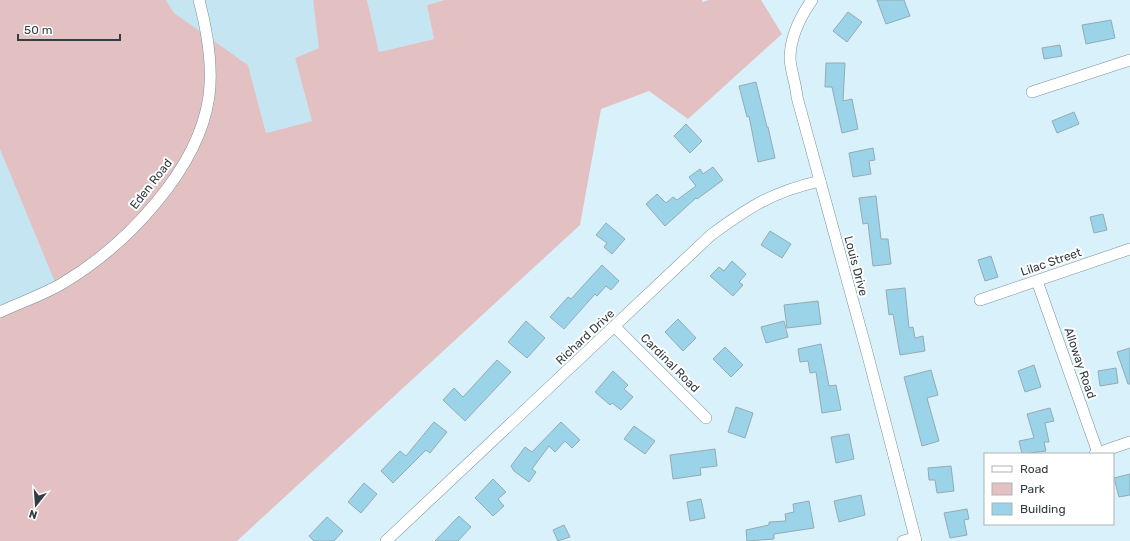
<svg xmlns="http://www.w3.org/2000/svg" width="1130" height="541" font-family="Rubik,sans-serif">
<style>
.built{fill:#c5e5f2}
.green{fill:#e3c1c3}
.building{fill:#9bd3e8;stroke:#94abb4}
.lines{fill:none;stroke-linecap:round;stroke-linejoin:round}
.street-casing{stroke:#799099;stroke-width:12}
.street{stroke:#fff;stroke-width:11}
.labels{text-anchor:middle;stroke-width:4;stroke-linejoin:round;paint-order:stroke}
.street-label{font-size:12px;fill:#333d41;stroke:#fff}
</style>
<rect width="100%" height="100%" fill="#d9f1fb"/>
<g class="built">
<path d="M 0,0 L 313,0 L 320,48 L 295,58 L 312,121 L 266,133 L 248,65 L 236,56 L 226,130 L 0,339 Z"/>
<path d="M 367,0 L 443,0 L 427,5 L 434,39 L 379,52 Z"/>
</g>
<path class="green" d="M 0,0 L 166,0 L 174,13 L 248,65 L 266,133 L 312,121 L 295,58 L 319,48 L 313,0 L 367,0 L 379,52 L 434,39 L 427,5 L 444,0 L 702,0 L 702,2 L 709,0 L 761,0 L 782,34 L 688,119 L 649,91 L 601,109 L 580,225 L 237,541 L 0,541 L 0,315 L 57,287 L 0,149 Z"/>
<g class="building">
<path d="M 877,0 L 904,0 L 910,16 L 886,24 Z"/>
<path d="M 848,12 L 862,22 L 847,42 L 833,31 Z"/>
<path d="M 1111,20 L 1115,38 L 1086,44 L 1082,25 Z"/>
<path d="M 1060,45 L 1062,56 L 1044,59 L 1042,48 Z"/>
<path d="M 826,63 L 845,63 L 843,101 L 852,99 L 858,129 L 842,133 L 832,87 L 825,87 Z"/>
<path d="M 756,82 L 767,127 L 768,127 L 775,158 L 758,162 L 749,116 L 747,117 L 739,86 Z"/>
<path d="M 1074,112 L 1079,124 L 1057,133 L 1052,121 Z"/>
<path d="M 686,124 L 702,141 L 690,153 L 674,136 Z"/>
<path d="M 873,148 L 875,160 L 869,161 L 871,174 L 853,177 L 849,153 Z"/>
<path d="M 713,167 L 723,180 L 697,199 L 696,198 L 665,226 L 646,204 L 657,194 L 666,203 L 673,197 L 677,200 L 696,186 L 689,177 L 700,169 L 703,174 Z"/>
<path d="M 876,196 L 881,239 L 888,239 L 891,264 L 873,266 L 868,223 L 863,224 L 859,198 Z"/>
<path d="M 1103,214 L 1107,230 L 1094,233 L 1090,217 Z"/>
<path d="M 606,223 L 625,239 L 612,254 L 604,247 L 607,243 L 596,235 Z"/>
<path d="M 770,231 L 791,244 L 782,258 L 761,245 Z"/>
<path d="M 991,256 L 998,277 L 985,281 L 978,260 Z"/>
<path d="M 732,261 L 746,274 L 739,282 L 743,285 L 733,296 L 710,276 L 719,267 L 724,271 Z"/>
<path d="M 602,265 L 619,281 L 611,290 L 606,286 L 597,296 L 595,294 L 564,329 L 550,317 L 568,297 L 571,299 Z"/>
<path d="M 905,288 L 909,328 L 913,327 L 915,338 L 923,336 L 925,351 L 900,355 L 893,314 L 889,315 L 886,290 Z"/>
<path d="M 818,301 L 821,324 L 787,328 L 784,305 Z"/>
<path d="M 678,319 L 696,338 L 683,351 L 665,332 Z"/>
<path d="M 526,321 L 545,338 L 527,358 L 508,342 Z"/>
<path d="M 784,321 L 788,337 L 766,343 L 761,327 Z"/>
<path d="M 821,344 L 829,386 L 836,385 L 841,410 L 822,413 L 816,372 L 810,373 L 808,361 L 800,362 L 798,349 Z"/>
<path d="M 725,347 L 743,365 L 731,377 L 713,359 Z"/>
<path d="M 1130,348 L 1130,384 L 1128,384 L 1117,352 Z"/>
<path d="M 497,360 L 511,372 L 465,421 L 443,400 L 454,388 L 463,397 Z"/>
<path d="M 1034,365 L 1041,387 L 1025,392 L 1018,371 Z"/>
<path d="M 1116,368 L 1118,383 L 1100,386 L 1098,371 Z"/>
<path d="M 931,370 L 938,395 L 927,398 L 939,441 L 922,446 L 904,377 Z"/>
<path d="M 613,371 L 628,385 L 624,389 L 633,397 L 621,410 L 612,403 L 610,405 L 595,392 Z"/>
<path d="M 736,407 L 753,413 L 745,438 L 728,432 Z"/>
<path d="M 1050,408 L 1054,421 L 1045,423 L 1049,442 L 1044,442 L 1046,451 L 1022,454 L 1019,441 L 1034,438 L 1027,414 Z"/>
<path d="M 434,422 L 447,432 L 430,453 L 426,450 L 393,483 L 381,471 L 400,451 L 406,456 Z"/>
<path d="M 561,422 L 580,440 L 572,448 L 565,441 L 555,452 L 549,446 L 532,469 L 536,472 L 529,482 L 514,471 L 511,466 L 525,447 L 532,452 Z"/>
<path d="M 634,426 L 655,441 L 645,454 L 624,439 Z"/>
<path d="M 849,434 L 854,459 L 836,463 L 831,437 Z"/>
<path d="M 715,449 L 717,466 L 700,468 L 701,475 L 673,479 L 670,455 Z"/>
<path d="M 951,466 L 954,491 L 937,493 L 935,480 L 929,480 L 928,468 Z"/>
<path d="M 1130,474 L 1130,495 L 1119,497 L 1114,478 Z"/>
<path d="M 493,479 L 506,492 L 498,499 L 504,506 L 493,516 L 475,498 Z"/>
<path d="M 364,483 L 377,494 L 361,513 L 348,502 Z"/>
<path d="M 861,495 L 865,515 L 839,522 L 834,501 Z"/>
<path d="M 701,499 L 705,518 L 690,521 L 687,502 Z"/>
<path d="M 809,501 L 814,528 L 774,534 L 774,539 L 747,541 L 746,530 L 769,525 L 769,522 L 786,521 L 785,514 L 794,512 L 793,504 Z"/>
<path d="M 967,509 L 969,519 L 964,520 L 967,535 L 950,538 L 944,513 Z"/>
<path d="M 459,516 L 471,527 L 458,541 L 435,541 Z"/>
<path d="M 327,517 L 343,531 L 334,541 L 314,541 L 309,536 Z"/>
<path d="M 564,525 L 570,537 L 558,541 L 553,530 Z"/>
</g>
<g class="lines">
<g class="street-casing">
<g id="street">
<path d="M 812,0 C 800,17 790,38 790,59 C 791,72 796,84 797,97 L 868,356 L 916,541"/>
<path d="M 1032,92 L 1130,60"/>
<path d="M 1037,281 L 1098,453"/>
<path d="M 980,300 L 1130,249"/>
<path d="M 0,312 C 21,302 43,295 63,283 C 125,246 199,170 209,96 C 213,65 207,30 199,0"/>
<path d="M 615,327 L 706,418"/>
<path d="M 1095,454 L 1130,442"/>
<path d="M 386,541 L 711,235 C 749,207 772,192 820,181"/>
<path d="M 903,541 L 915,538"/>
</g>
</g>
<use href="#street" class="street"/>
</g>
<g class="labels">
<g class="street-label">
<text transform="translate(151 184) rotate(-52)" y="4">Eden Road</text>
<text transform="translate(1051 262) rotate(-19)" y="4">Lilac Street</text>
<text transform="translate(856 266) rotate(75)" y="4">Louis Drive</text>
<text transform="translate(585 337) rotate(-43)" y="4">Richard Drive</text>
<text transform="translate(670 363) rotate(45)" y="4">Cardinal Road</text>
<text transform="translate(1080 363) rotate(71)" y="4">Alloway Road</text>
</g>
</g>
<rect x="984" y="453" width="130" height="72" fill="#ffffff" stroke="#adb1b3"/>
<rect x="992" y="466" width="20" height="6" fill="#ffffff" stroke="#adb1b3"/>
<text x="1020" y="473" font-size="12" fill="#333d41">Road</text>
<rect x="992" y="483" width="20" height="12" fill="#e3c1c3" stroke="#adb1b3"/>
<text x="1020" y="493" font-size="12" fill="#333d41">Park</text>
<rect x="992" y="503" width="20" height="12" fill="#9bd3e8" stroke="#adb1b3"/>
<text x="1020" y="513" font-size="12" fill="#333d41">Building</text>
<g transform="translate(36 505) rotate(197)" stroke="#ffffff" stroke-width="3" paint-order="stroke">
<path d="M0-3L7 15L0 10L-7 15Z" fill="#333d41"/>
<text y="-6" font-size="11" font-weight="bold" text-anchor="middle" fill="#333d41">N</text>
</g>
<path d="M18 34v6h102v-6" fill="none" stroke="#333d41" stroke-width="2"/>
<text x="24" y="34" font-size="12" fill="#333d41" stroke="#ffffff" stroke-width="3" paint-order="stroke">50 m</text>
</svg>
